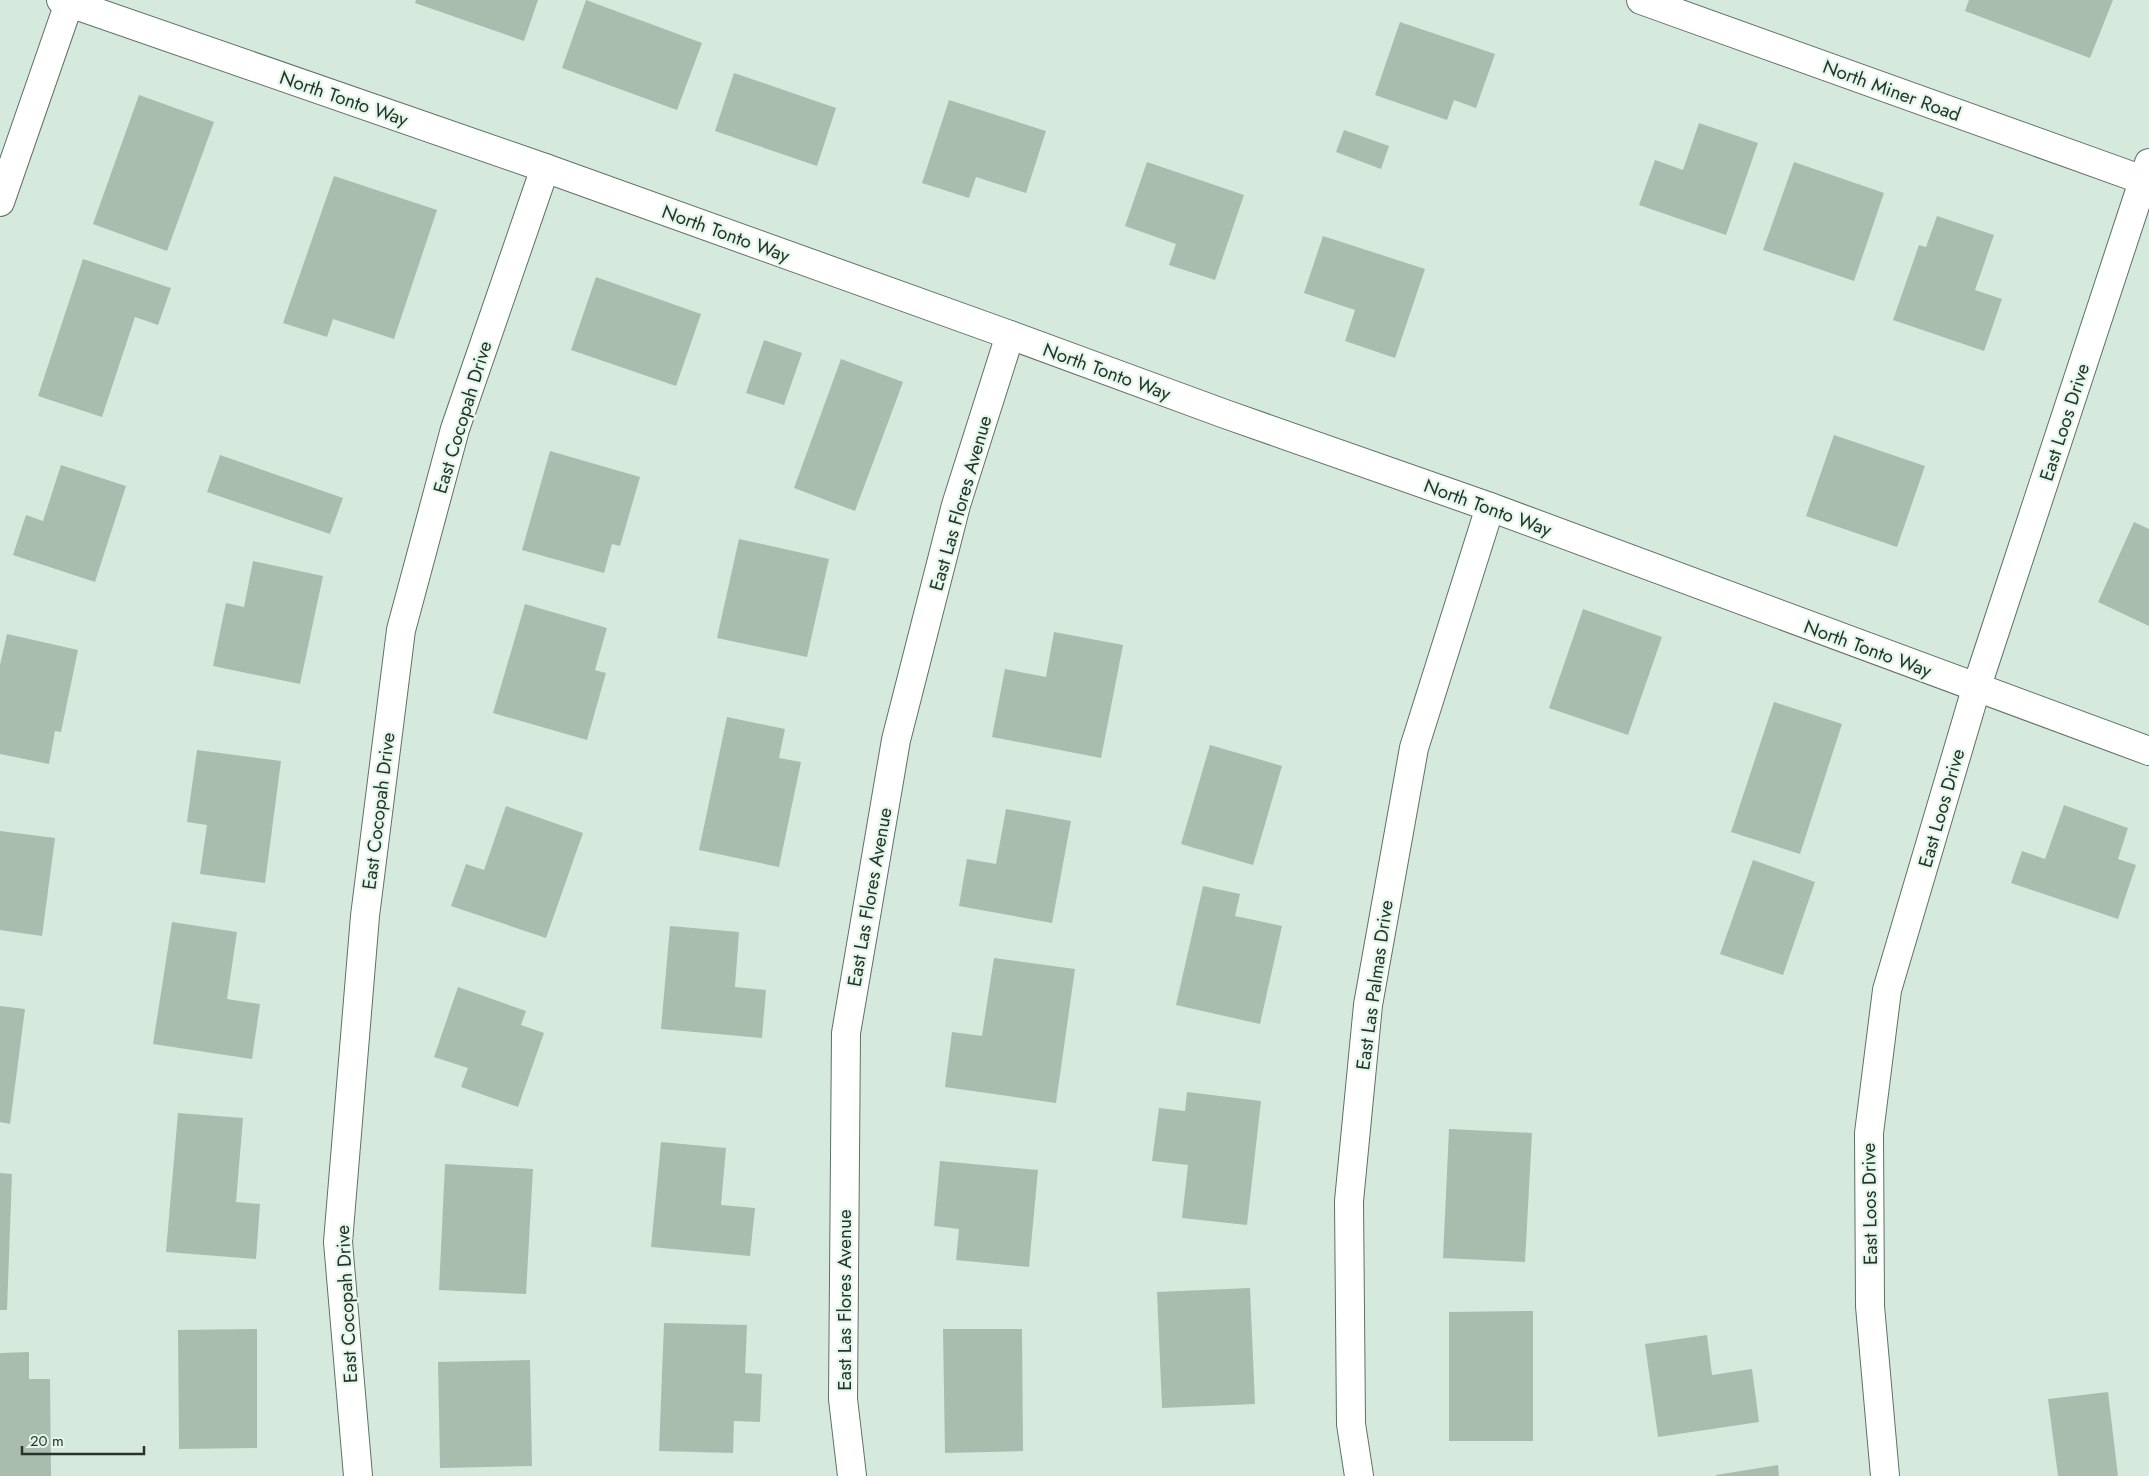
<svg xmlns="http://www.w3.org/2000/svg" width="2149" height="1476" font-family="Jost,sans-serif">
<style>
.building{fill:#a9bdaf}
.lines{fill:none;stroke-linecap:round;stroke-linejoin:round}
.minor-casing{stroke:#5e7164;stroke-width:30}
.minor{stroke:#fff;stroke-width:28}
.labels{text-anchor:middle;stroke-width:4.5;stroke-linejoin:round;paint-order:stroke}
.street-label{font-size:19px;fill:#2a322d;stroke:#e2f8e9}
</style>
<rect width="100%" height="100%" fill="#d5eadc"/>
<g class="building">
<path d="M 416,0 L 538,0 L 524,41 L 415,3 Z"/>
<path d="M 586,0 L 702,43 L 677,110 L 562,68 Z"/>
<path d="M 1969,0 L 2113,0 L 2090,58 L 1965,11 Z"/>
<path d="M 1400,22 L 1495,54 L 1476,108 L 1454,100 L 1447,120 L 1375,95 Z"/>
<path d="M 734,73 L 836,108 L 817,166 L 715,131 Z"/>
<path d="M 139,95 L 214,122 L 167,251 L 93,224 Z"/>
<path d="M 949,100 L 1046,131 L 1026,193 L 976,177 L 969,198 L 922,183 Z"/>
<path d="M 1699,123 L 1758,143 L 1726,235 L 1639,205 L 1655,160 L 1683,170 Z"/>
<path d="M 1344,130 L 1389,146 L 1381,169 L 1336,152 Z"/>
<path d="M 1147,162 L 1244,195 L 1215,280 L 1169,265 L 1176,244 L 1125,226 Z"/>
<path d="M 1794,162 L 1884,193 L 1854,281 L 1763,250 Z"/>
<path d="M 334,176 L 437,210 L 394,339 L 333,319 L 327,337 L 283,323 Z"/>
<path d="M 1937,216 L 1994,235 L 1975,290 L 2002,299 L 1984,351 L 1893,320 L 1919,245 L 1926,247 Z"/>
<path d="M 1323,236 L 1425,269 L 1395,358 L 1345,341 L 1355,310 L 1304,293 Z"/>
<path d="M 83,259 L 171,288 L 158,325 L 135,317 L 102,417 L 38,396 Z"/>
<path d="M 596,277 L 701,314 L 676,386 L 571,350 Z"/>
<path d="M 764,340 L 802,353 L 784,405 L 746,393 Z"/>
<path d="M 841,359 L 903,382 L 855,511 L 794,488 Z"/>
<path d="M 1834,435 L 1925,466 L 1897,547 L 1806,516 Z"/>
<path d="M 550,451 L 640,477 L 620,546 L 612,544 L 604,573 L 522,550 Z"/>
<path d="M 220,455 L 343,498 L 330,534 L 207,492 Z"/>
<path d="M 61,465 L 126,486 L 95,582 L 13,555 L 26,515 L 43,521 Z"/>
<path d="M 2134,522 L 2149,529 L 2149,626 L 2098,602 Z"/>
<path d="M 739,539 L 829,559 L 807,657 L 717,638 Z"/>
<path d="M 253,561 L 323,576 L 300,684 L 213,666 L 226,603 L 244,607 Z"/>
<path d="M 525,604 L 607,628 L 595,670 L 606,673 L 587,740 L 493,713 Z"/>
<path d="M 1583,609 L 1662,637 L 1628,735 L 1549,708 Z"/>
<path d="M 1054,632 L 1123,645 L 1101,758 L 992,737 L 1005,669 L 1046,677 Z"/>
<path d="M 7,634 L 78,650 L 61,732 L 55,731 L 49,764 L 0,754 L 0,665 Z"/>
<path d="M 1774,702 L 1842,724 L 1800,854 L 1731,832 Z"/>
<path d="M 727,717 L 785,729 L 779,758 L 801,762 L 779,867 L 699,850 Z"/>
<path d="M 1210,745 L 1282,766 L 1253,865 L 1181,844 Z"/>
<path d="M 197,750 L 281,761 L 265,883 L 200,874 L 207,825 L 187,822 Z"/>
<path d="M 2064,805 L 2128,828 L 2118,859 L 2136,865 L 2118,919 L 2011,883 L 2022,851 L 2045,859 Z"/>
<path d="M 506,806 L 583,833 L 546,938 L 451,906 L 466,864 L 484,870 Z"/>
<path d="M 1006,809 L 1071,821 L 1052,923 L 959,906 L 967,859 L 996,864 Z"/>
<path d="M 0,831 L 55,838 L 42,936 L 0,930 Z"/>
<path d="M 1753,860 L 1815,882 L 1783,975 L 1720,954 Z"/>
<path d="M 1203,886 L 1240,894 L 1235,916 L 1282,926 L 1260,1024 L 1176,1005 Z"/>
<path d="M 172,922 L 237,932 L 227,999 L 260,1004 L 252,1059 L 153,1044 Z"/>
<path d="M 670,926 L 739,932 L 735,987 L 766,990 L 762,1038 L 661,1029 Z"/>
<path d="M 994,958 L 1075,969 L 1056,1103 L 945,1087 L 952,1032 L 982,1036 Z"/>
<path d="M 458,987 L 526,1011 L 521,1025 L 544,1033 L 518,1107 L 461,1087 L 468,1068 L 434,1057 Z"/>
<path d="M 0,1006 L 25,1009 L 10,1124 L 0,1122 Z"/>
<path d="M 1187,1092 L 1261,1101 L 1247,1225 L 1182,1218 L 1188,1165 L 1152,1161 L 1159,1108 L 1185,1111 Z"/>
<path d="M 178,1113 L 243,1118 L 236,1202 L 260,1204 L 256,1259 L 166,1252 Z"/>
<path d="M 1449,1129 L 1532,1133 L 1525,1262 L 1443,1258 Z"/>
<path d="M 661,1142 L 726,1148 L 721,1205 L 755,1208 L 750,1256 L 651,1247 Z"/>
<path d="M 940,1161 L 1038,1170 L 1029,1267 L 956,1260 L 959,1229 L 934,1226 Z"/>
<path d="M 445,1164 L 533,1169 L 526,1294 L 439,1290 Z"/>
<path d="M 0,1173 L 12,1174 L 7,1310 L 0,1310 Z"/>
<path d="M 1250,1288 L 1255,1404 L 1162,1408 L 1157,1292 Z"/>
<path d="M 1533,1311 L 1533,1441 L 1449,1441 L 1449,1312 Z"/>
<path d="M 664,1323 L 747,1325 L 745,1373 L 762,1374 L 760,1422 L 734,1421 L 733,1453 L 659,1451 Z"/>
<path d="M 257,1329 L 257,1448 L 179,1449 L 178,1330 Z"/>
<path d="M 943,1329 L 1022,1329 L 1023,1451 L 945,1453 Z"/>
<path d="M 1707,1335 L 1712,1375 L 1752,1369 L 1759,1422 L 1658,1437 L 1645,1344 Z"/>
<path d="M 29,1352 L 29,1379 L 50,1379 L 51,1476 L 0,1476 L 0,1353 Z"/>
<path d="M 530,1360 L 532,1466 L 440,1468 L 438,1362 Z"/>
<path d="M 2108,1392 L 2118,1476 L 2058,1476 L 2048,1399 Z"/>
<path d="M 1778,1465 L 1779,1476 L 1716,1476 L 1716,1475 Z"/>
</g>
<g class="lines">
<g class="minor-casing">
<g id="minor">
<path d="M 61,0 L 545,168 L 1010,335 L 1225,414 L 1490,507 L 2149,751"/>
<path d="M 1641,0 L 2143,180"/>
<path d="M 0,202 L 69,3"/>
<path d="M 358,1476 L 338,1242 L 365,916 L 401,630 L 455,429 L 545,168"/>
<path d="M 852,1476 L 843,1399 L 846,1033 L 896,740 L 956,505 L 1010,335"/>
<path d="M 1359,1476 L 1351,1424 L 1349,1201 L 1368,1005 L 1414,748 L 1490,507"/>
<path d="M 1885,1476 L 1870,1306 L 1869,1133 L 1887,990 L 1976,689 L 2149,163"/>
</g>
</g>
<use href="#minor" class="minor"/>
</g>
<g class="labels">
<g class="street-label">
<text transform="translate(1892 90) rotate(20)" y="7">North Miner Road</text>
<text transform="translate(344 98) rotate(19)" y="7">North Tonto Way</text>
<text transform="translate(726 233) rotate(20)" y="7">North Tonto Way</text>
<text transform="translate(1107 371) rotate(20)" y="7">North Tonto Way</text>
<text transform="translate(462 417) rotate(-73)" y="7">East Cocopah Drive</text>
<text transform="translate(2064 422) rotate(-72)" y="7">East Loos Drive</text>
<text transform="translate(960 503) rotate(-74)" y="7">East Las Flores Avenue</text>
<text transform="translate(1488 507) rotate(20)" y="7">North Tonto Way</text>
<text transform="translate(1868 648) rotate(20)" y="7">North Tonto Way</text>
<text transform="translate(1941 808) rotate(-74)" y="7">East Loos Drive</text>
<text transform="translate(378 811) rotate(-83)" y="7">East Cocopah Drive</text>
<text transform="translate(869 897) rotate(-80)" y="7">East Las Flores Avenue</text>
<text transform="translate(1374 985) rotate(-82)" y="7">East Las Palmas Drive</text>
<text transform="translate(1869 1204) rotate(-91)" y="7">East Loos Drive</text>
<text transform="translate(844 1300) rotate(-90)" y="7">East Las Flores Avenue</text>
<text transform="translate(346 1304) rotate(-93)" y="7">East Cocopah Drive</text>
</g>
</g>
<path d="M22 1446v8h122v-8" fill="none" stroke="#2a322d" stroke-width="2.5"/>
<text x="30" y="1446" font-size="15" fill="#2a322d" stroke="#e2f8e9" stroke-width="4" paint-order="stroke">20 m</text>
</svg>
